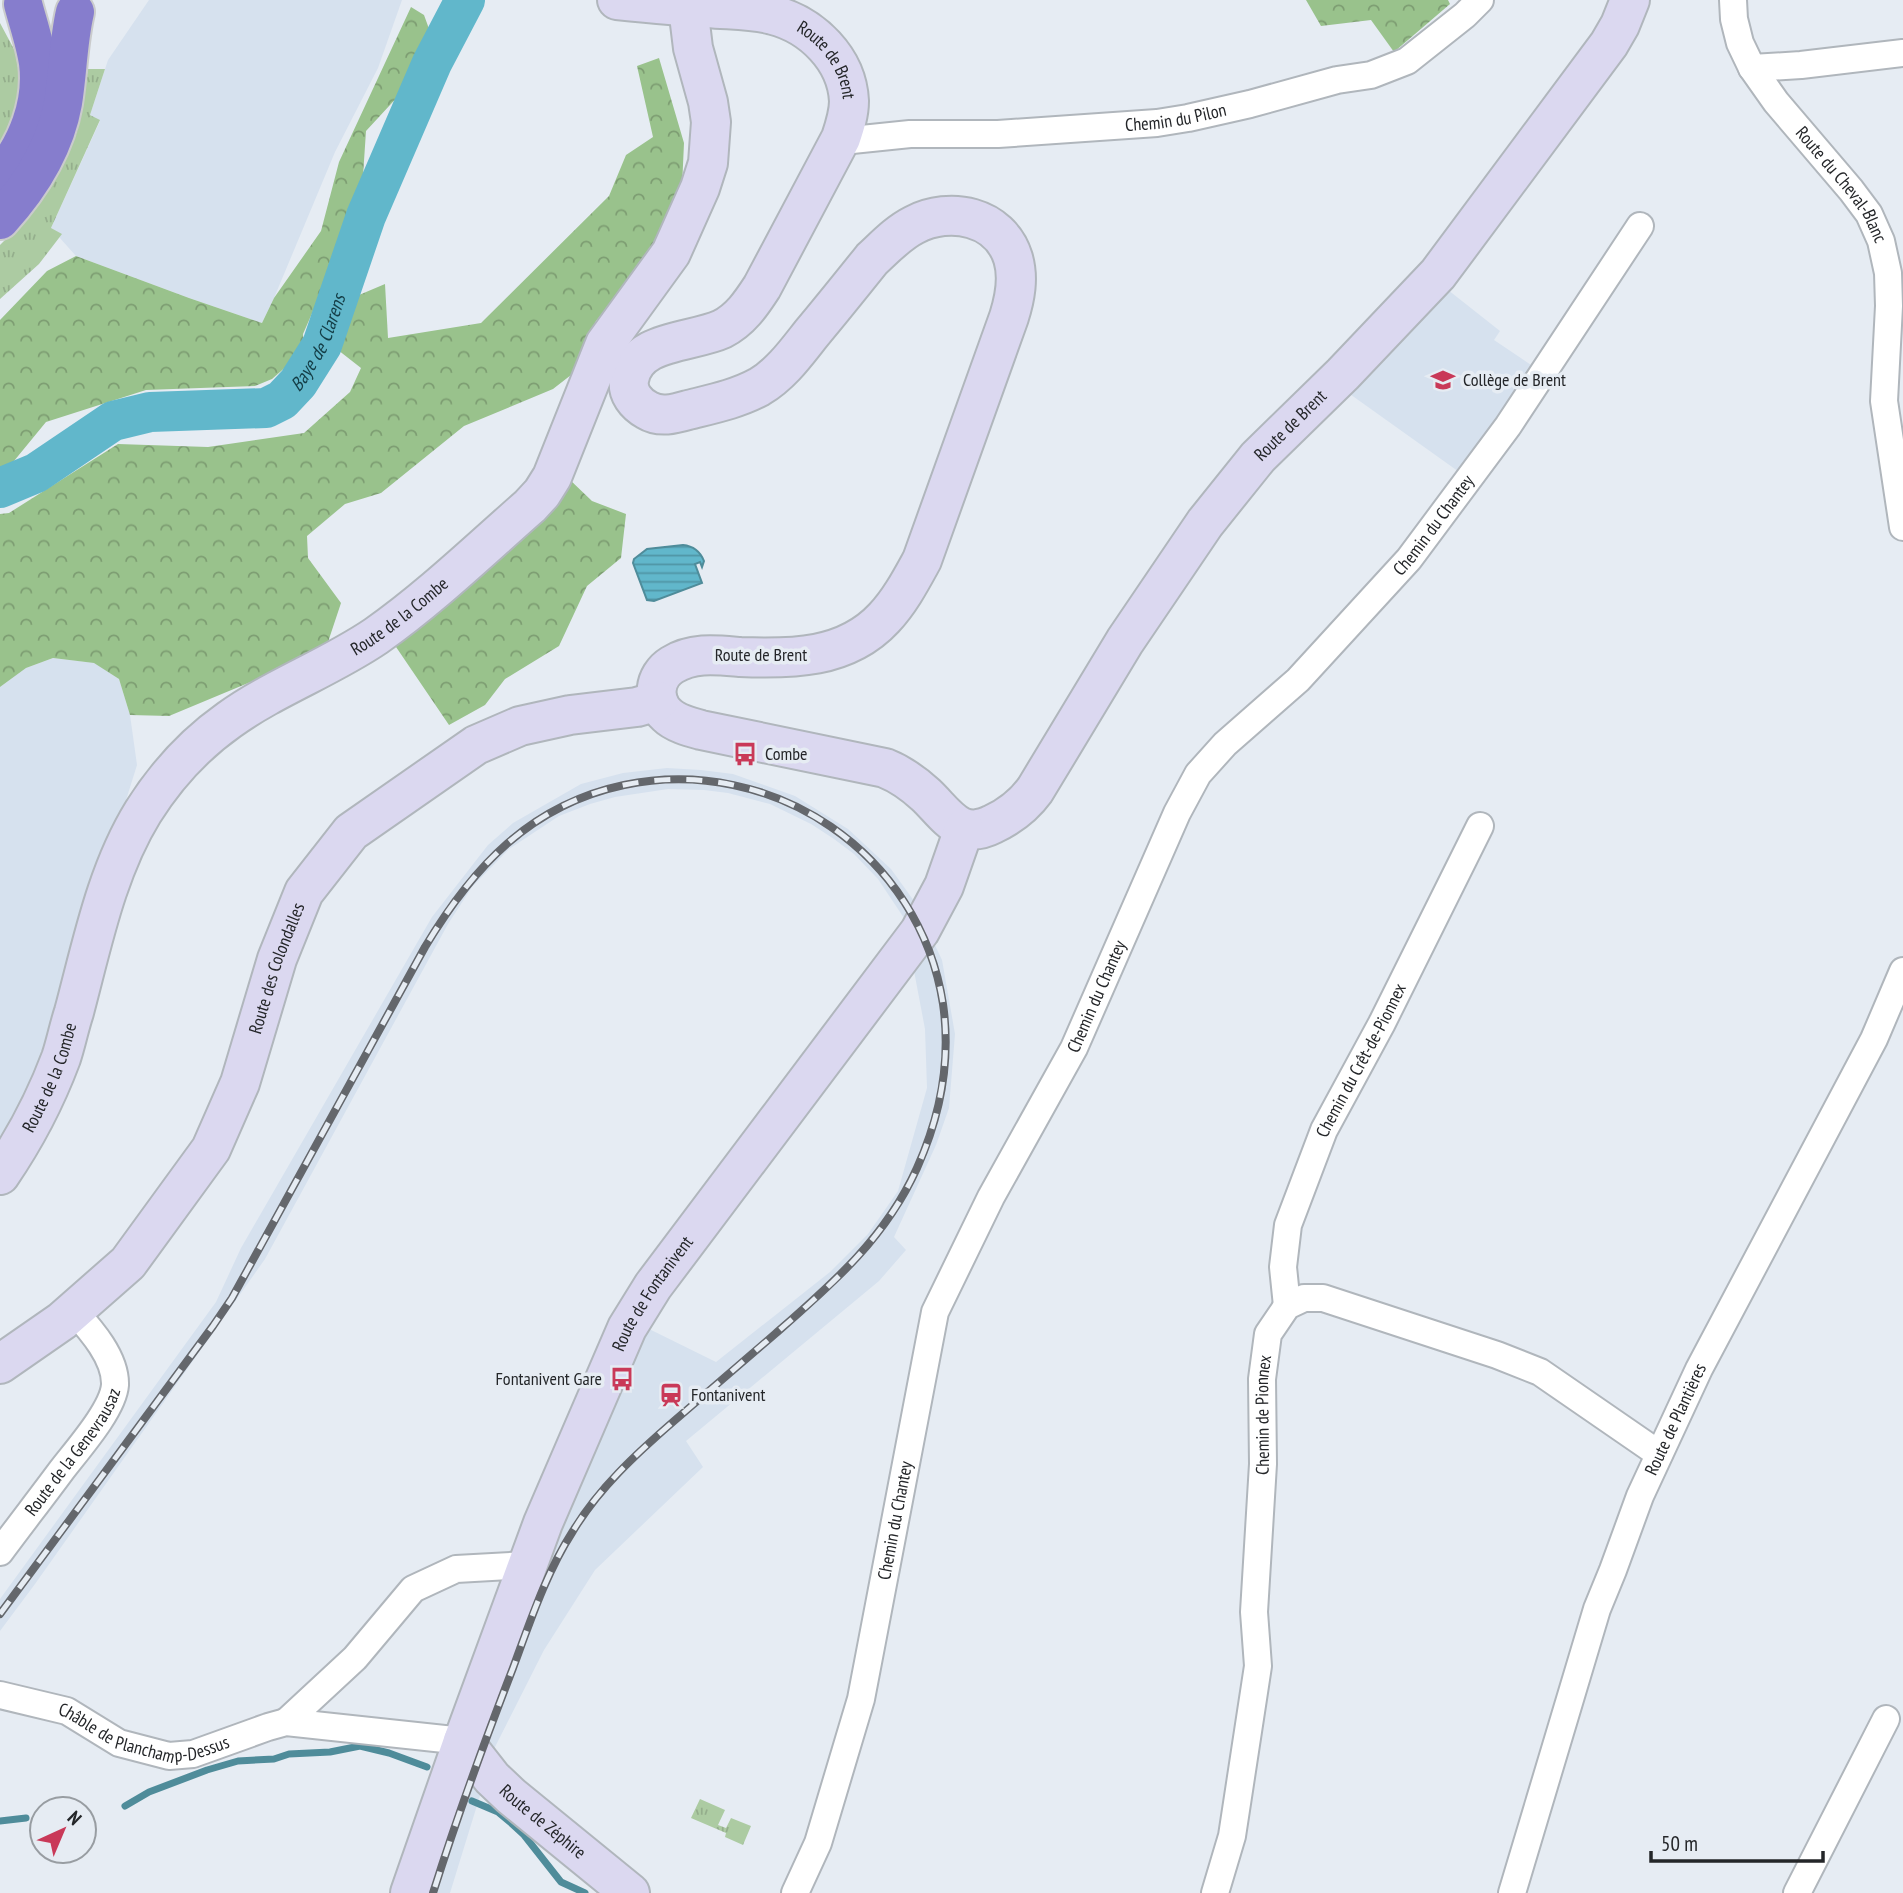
<svg xmlns="http://www.w3.org/2000/svg" width="1903" height="1893" font-family="'PT Sans Narrow',sans-serif">
<style>
.built{fill:#d6e1ee}
.grass{fill:url(#grass-tufts)}
.forest{fill:url(#forest-crowns)}
.water{fill:url(#water-rules);stroke:#4f8c9a;stroke-width:2}
.lines{fill:none;stroke-linecap:round;stroke-linejoin:round}
.stream{stroke:#4f8c9a;stroke-width:7}
.river{stroke:#61b7cb;stroke-width:40}
.street-casing{stroke:#b0b6bc;stroke-width:30}
.secondary-casing{stroke:#b0b6bc;stroke-width:42}
.highway-casing{stroke:#cacbcc;stroke-width:42}
.street{stroke:#fff;stroke-width:26}
.secondary{stroke:#dbd8f0;stroke-width:38}
.highway{stroke:#867dcd;stroke-width:38}
.rail-casing{stroke:#64676c;stroke-width:8}
.rail{stroke:#e6ecf3;stroke-width:5;stroke-dasharray:16;stroke-linecap:butt}
.labels{text-anchor:middle;stroke-width:7;stroke-linejoin:round;paint-order:stroke}
.street-label{font-size:18px;fill:#242629;stroke:#e6ecf3}
.poi-label{font-size:18px;fill:#242629;stroke:#e6ecf3;text-anchor:start}
.water-label{font-size:19px;font-style:italic;fill:#143d46;stroke:#e6ecf3}
</style>
<defs>
<pattern id="grass-tufts" width="24" height="20" patternUnits="userSpaceOnUse" patternTransform="scale(1.75)"><rect width="24" height="20" fill="#accba2"/><path d="M3 7l-1-3M5 7V3M7 7l1-3M15 17l-1-3M17 17v-4M19 17l1-3" fill="none" stroke="#94ae8c"/></pattern>
<pattern id="forest-crowns" width="20" height="18" patternUnits="userSpaceOnUse" patternTransform="scale(1.75)"><rect width="20" height="18" fill="#99c28c"/><path d="M2 6a3 3 0 1 1 6 0M12 15a3 3 0 1 1 6 0" fill="none" stroke="#7d9d72"/></pattern>
<pattern id="water-rules" width="6" height="5" patternUnits="userSpaceOnUse" patternTransform="scale(1.75)"><rect width="6" height="5" fill="#61b7cb"/><path d="M0 2.5h6" fill="none" stroke="#5095a5"/></pattern>
</defs>
<rect width="100%" height="100%" fill="#e6ecf3"/>
<g class="built">
<path d="M 149,0 L 402,0 L 378,68 L 335,152 L 274,298 L 262,323 L 189,298 L 76,256 L 51,228 L 100,121 L 90,115 L 108,60 Z"/>
<path d="M 1443,286 L 1500,331 L 1494,340 L 1537,369 L 1462,474 L 1347,392 Z"/>
<path d="M 53,658 L 95,663 L 119,679 L 130,715 L 137,765 L 101,880 L 28,1154 L 0,1169 L 0,687 L 26,668 Z"/>
<path d="M 667,768 L 701,770 L 733,774 L 795,796 L 848,829 L 891,869 L 914,901 L 942,960 L 955,1034 L 949,1108 L 936,1145 L 894,1237 L 906,1250 L 879,1281 L 686,1441 L 703,1467 L 595,1570 L 544,1650 L 495,1747 L 450,1893 L 423,1893 L 533,1576 L 643,1326 L 716,1362 L 830,1272 L 868,1234 L 898,1191 L 927,1088 L 925,1029 L 904,918 L 878,879 L 854,854 L 834,839 L 811,824 L 770,804 L 728,793 L 704,790 L 668,789 L 615,797 L 590,804 L 559,816 L 509,849 L 472,887 L 448,924 L 265,1259 L 35,1584 L 0,1631 L 0,1599 L 216,1302 L 241,1248 L 432,917 L 488,845 L 513,823 L 581,784 L 623,773 Z"/>
</g>
<g class="grass">
<path d="M 0,23 L 15,51 L 19,73 L 26,73 L 23,108 L 0,154 Z"/>
<path d="M 88,69 L 105,69 L 90,115 L 100,120 L 51,228 L 62,234 L 39,264 L 0,299 L 0,245 L 31,214 L 47,191 L 80,112 Z"/>
<path d="M 700,1799 L 725,1810 L 718,1825 L 726,1828 L 731,1818 L 751,1826 L 743,1845 L 725,1837 L 726,1833 L 691,1818 Z"/>
</g>
<g class="forest">
<path d="M 1306,0 L 1448,0 L 1450,4 L 1394,52 L 1371,20 L 1321,26 Z"/>
<path d="M 411,7 L 424,15 L 432,37 L 402,92 L 366,131 L 361,206 L 344,257 L 324,286 L 303,334 L 304,351 L 272,379 L 255,386 L 146,390 L 46,422 L 0,478 L 0,320 L 47,271 L 76,256 L 189,298 L 262,323 L 274,298 L 321,231 L 339,162 Z"/>
<path d="M 659,58 L 684,143 L 682,187 L 667,235 L 596,321 L 580,368 L 553,389 L 464,426 L 381,493 L 345,504 L 307,536 L 308,558 L 341,603 L 325,651 L 169,716 L 130,715 L 119,679 L 94,663 L 53,658 L 26,668 L 0,687 L 0,514 L 9,513 L 118,444 L 208,447 L 304,433 L 350,392 L 361,368 L 338,350 L 359,295 L 385,284 L 388,338 L 481,323 L 609,196 L 626,155 L 653,137 L 637,66 Z"/>
<path d="M 569,479 L 592,501 L 626,514 L 621,558 L 587,586 L 559,646 L 505,679 L 485,705 L 449,725 L 394,644 Z"/>
</g>
<path class="water" d="M 683,545 C 693,546 700,551 704,561 L 702,567 L 700,562 L 695,564 L 702,583 L 654,601 L 647,600 L 633,563 L 634,559 L 647,549 Z"/>
<g class="lines">
<g class="stream">
<path d="M 472,1801 L 498,1812 L 510,1822 L 524,1835 L 561,1882 L 585,1893"/>
<path d="M 125,1806 L 149,1792 L 207,1770 L 238,1761 L 274,1759 L 289,1754 L 330,1752 L 360,1746 L 389,1753 L 427,1767"/>
<path d="M 0,1821 L 26,1818"/>
</g>
<path class="river" id="s1" d="M 0,488 L 36,473 L 113,421 L 150,412 L 266,408 L 282,400 L 298,383 L 322,345 L 366,216 L 432,63 L 465,0"/>
<g class="street-casing">
<g id="street">
<path id="s2" d="M 1733,0 L 1734,19 L 1740,43 L 1752,68 L 1776,102 L 1851,190 L 1869,214 L 1881,241 L 1888,273 L 1889,306 L 1884,401 L 1903,527"/>
<path d="M 1752,68 L 1801,65 L 1903,53"/>
<path id="s3" d="M 841,138 L 852,140 L 910,134 L 998,134 L 1157,123 L 1188,118 L 1250,104 L 1337,80 L 1371,75 L 1407,61 L 1465,15 L 1480,0"/>
<path id="s4" d="M 1287,1306 L 1283,1267 L 1288,1225 L 1324,1130 L 1382,1023 L 1480,826"/>
<path id="s5" d="M 0,1552 C 20,1525 41,1498 61,1471 C 77,1450 113,1410 115,1385 C 116,1358 91,1330 74,1311"/>
<path id="s6" d="M 0,1695 L 67,1711 L 119,1743 L 169,1756 L 193,1754 L 268,1727 L 286,1722 L 463,1741"/>
<path d="M 286,1722 L 355,1658 L 413,1589 L 456,1569 L 527,1565"/>
<path id="s7" d="M 795,1893 L 818,1843 L 861,1699 L 935,1312 L 991,1197 L 1074,1048 L 1177,813 L 1198,774 L 1225,744 L 1298,680 L 1409,559 L 1508,426 L 1640,226"/>
<path id="s8" d="M 1215,1893 L 1232,1836 L 1258,1666 L 1254,1612 L 1263,1464 L 1262,1379 L 1268,1334 L 1287,1306 L 1304,1298 L 1323,1298 L 1497,1355 L 1540,1372 L 1659,1454"/>
<path id="s9" d="M 1512,1893 L 1597,1609 L 1613,1570 L 1640,1496 L 1699,1369 L 1874,1039 L 1903,971"/>
<path d="M 1797,1893 L 1886,1719"/>
</g>
</g>
<g class="secondary-casing">
<g id="secondary">
<path id="s10" d="M 617,0 C 647,3 677,6 708,8 C 729,10 752,9 773,15 C 812,25 847,59 849,101 C 849,114 845,126 841,138 L 762,287 C 751,304 740,320 722,329 C 692,343 635,339 629,380 C 627,393 636,404 647,410 C 660,418 674,414 688,410 C 712,404 737,399 759,387 C 781,374 796,353 811,334 C 832,309 852,284 872,259 C 885,247 898,233 914,225 C 950,206 1000,216 1013,258 C 1019,278 1015,298 1009,317 L 922,560 C 911,580 900,601 884,618 C 846,659 791,659 740,657 C 716,655 693,652 672,665 C 654,676 651,701 667,715 C 675,723 690,727 701,730 L 885,768 C 900,774 913,783 926,795 C 947,815 960,841 993,824 C 1010,816 1024,805 1035,790 L 1125,641 L 1205,523 L 1258,457 L 1343,374 L 1438,274 L 1609,44 L 1620,25 L 1630,0"/>
<path id="s11" d="M 0,1175 C 24,1140 46,1098 61,1058 C 66,1043 69,1027 74,1012 C 92,945 106,872 143,812 C 165,777 195,744 229,720 C 275,687 329,668 376,636 C 429,599 481,549 530,506 L 542,493 L 552,477 L 605,344 L 671,253 L 700,188 L 708,163 L 711,122 L 708,102 L 693,48 L 688,7"/>
<path id="s12" d="M 0,1364 L 62,1321 L 128,1263 L 211,1149 L 240,1083 L 277,959 L 304,892 L 351,832 L 476,745 L 520,726 L 570,715 L 637,707 L 658,701"/>
<path id="s13" d="M 463,1741 L 492,1778 L 511,1796 L 630,1893"/>
<path id="s14" d="M 410,1893 L 463,1741 L 543,1523 L 627,1328 L 653,1286 L 920,931 L 944,886 L 964,829"/>
</g>
</g>
<g class="highway-casing">
<g id="highway">
<path d="M 0,176 C 27,146 43,103 38,63 C 35,43 28,23 23,4"/>
<path d="M 0,220 C 30,187 55,148 63,103 C 68,72 68,42 75,12"/>
</g>
</g>
<use href="#street" class="street"/>
<use href="#secondary" class="secondary"/>
<use href="#highway" class="highway"/>
<g class="rail-casing">
<path id="rail" d="M 0,1614 L 213,1326 L 232,1298 L 425,947 C 473,867 530,805 624,785 C 773,754 920,854 943,1004 C 951,1060 940,1117 917,1168 C 885,1239 832,1284 775,1334 C 741,1363 708,1392 674,1421 C 636,1454 599,1488 573,1531 C 546,1573 530,1622 513,1668 C 484,1743 457,1817 433,1893"/>
</g>
<use href="#rail" class="rail"/>
</g>
<defs>
<g id="school-bare" transform="scale(1.89)"><path d="M0-5L7-2L0 1L-7-2ZM-4 1L0 2.5L4 1V4Q0 6-4 4Z" fill="#c93958" stroke="#e6ecf3" stroke-width="2.5" paint-order="stroke"/></g>
<g id="bus-bare" transform="scale(1.89)"><path d="M-5-6H5V4H4V6H2V4H-2V6H-4V4H-5ZM-3.5-4V0h7V-4ZM-3.5 1.2v1.5H-2V1.2ZM2 1.2v1.5H3.5V1.2Z" fill="#c93958" stroke="#e6ecf3" stroke-width="2.5" paint-order="stroke"/></g>
<g id="station-bare" transform="scale(1.89)"><path d="M-3-6H3Q5-6 5-4V2Q5 4 3 4L4.5 6H3L1.5 4h-3L-3 6H-4.5L-3 4Q-5 4-5 2V-4Q-5-6-3-6ZM-3.5-4v3h7v-3ZM-3.5 1v1.5H-2V1ZM2 1v1.5H3.5V1Z" fill="#c93958" stroke="#e6ecf3" stroke-width="2.5" paint-order="stroke"/></g>
</defs>
<g fill-rule="evenodd">
<use href="#school-bare" x="1443" y="380"/>
<use href="#bus-bare" x="745" y="754"/>
<use href="#bus-bare" x="622" y="1379"/>
<use href="#station-bare" x="671" y="1395"/>
</g>
<g class="labels">
<g class="street-label">
<text dy="6" stroke="none"><textPath href="#s10" startOffset="231">Route de Brent</textPath></text>
<text dy="6" stroke="none"><textPath href="#s3" startOffset="336">Chemin du Pilon</textPath></text>
<text dy="6" stroke="none"><textPath href="#s2" startOffset="219">Route du Cheval-Blanc</textPath></text>
<text dy="6" stroke="none"><textPath href="#s10" startOffset="2683">Route de Brent</textPath></text>
<text dy="6" stroke="none"><textPath href="#s7" startOffset="1542">Chemin du Chantey</textPath></text>
<text dy="6" stroke="none"><textPath href="#s11" startOffset="719">Route de la Combe</textPath></text>
<text x="761" y="661">Route de Brent</text>
<text dy="6" stroke="none"><textPath href="#s12" startOffset="497">Route des Colondalles</textPath></text>
<text dy="6" stroke="none"><textPath href="#s7" startOffset="954">Chemin du Chantey</textPath></text>
<text dy="6" stroke="none"><textPath href="#s4" startOffset="262">Chemin du Crêt-de-Pionnex</textPath></text>
<text dy="6" stroke="none"><textPath href="#s11" startOffset="110">Route de la Combe</textPath></text>
<text dy="6" stroke="none"><textPath href="#s14" startOffset="648">Route de Fontanivent</textPath></text>
<text dy="6" stroke="none"><textPath href="#s8" startOffset="483">Chemin de Pionnex</textPath></text>
<text dy="6" stroke="none"><textPath href="#s9" startOffset="502">Route de Plantières</textPath></text>
<text dy="6" stroke="none"><textPath href="#s5" startOffset="124">Route de la Genevrausaz</textPath></text>
<text dy="6" stroke="none"><textPath href="#s7" startOffset="387">Chemin du Chantey</textPath></text>
<text dy="6" stroke="none"><textPath href="#s6" startOffset="152">Châble de Planchamp-Dessus</textPath></text>
<text dy="6" stroke="none"><textPath href="#s13" startOffset="114">Route de Zéphire</textPath></text>
</g>
<g class="poi-label">
<text x="1463" y="386">Collège de Brent</text>
<text x="765" y="760">Combe</text>
<text x="602" y="1385" text-anchor="end">Fontanivent Gare</text>
<text x="691" y="1401">Fontanivent</text>
</g>
<g class="water-label">
<text dy="7" stroke="none"><textPath href="#s1" startOffset="373">Baye de Clarens</textPath></text>
</g>
</g>
<g transform="translate(63 1830) rotate(44)"><circle r="33" fill="#e6ecf3" stroke="#989da2" stroke-width="2"/>
<path d="M0-5L12 26L0 18L-12 26Z" fill="#c93958"/>
<text y="-10" font-size="19" font-weight="bold" text-anchor="middle" fill="#242629">N</text>
</g>
<path d="M1651 1851v10h172v-10" fill="none" stroke="#242629" stroke-width="3.5"/>
<text x="1661" y="1851" font-size="21" fill="#242629" stroke="#e6ecf3" stroke-width="5" paint-order="stroke">50 m</text>
</svg>
